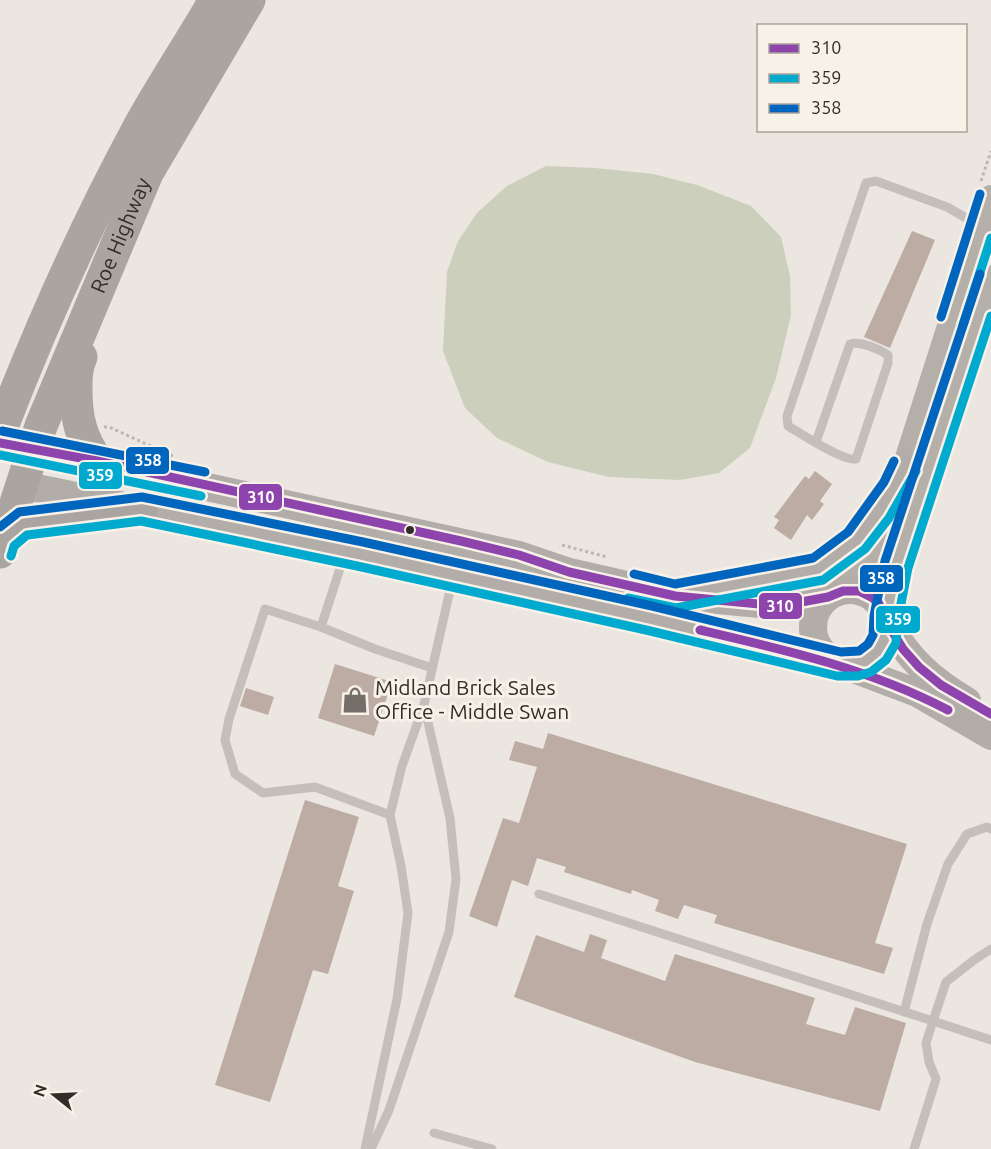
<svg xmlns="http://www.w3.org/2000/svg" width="991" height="1149" font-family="Ubuntu,sans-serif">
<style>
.green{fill:#cccfbc}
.building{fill:#bdaca4}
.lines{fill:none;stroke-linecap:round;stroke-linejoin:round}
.path{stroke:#bdb7b2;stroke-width:3;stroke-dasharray:3 3;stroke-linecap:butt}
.lane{stroke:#c4bfba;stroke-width:9}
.secondary{stroke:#b5afaa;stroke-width:26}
.primary{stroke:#b2ada9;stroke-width:28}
.highway{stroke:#aaa5a0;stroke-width:33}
.bus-1-casing{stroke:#f7f1e8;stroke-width:14}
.bus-2-casing{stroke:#f7f1e8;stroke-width:14}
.bus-3-casing{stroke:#f7f1e8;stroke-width:14}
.bus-1{stroke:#8e44ad;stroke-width:9}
.bus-2{stroke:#00a9ce;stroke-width:9}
.bus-3{stroke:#0065bd;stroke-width:9}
.bus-dot{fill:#342c28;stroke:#f7f1e8;stroke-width:2}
.labels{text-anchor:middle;stroke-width:6;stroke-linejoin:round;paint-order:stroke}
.street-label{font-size:21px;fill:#342c28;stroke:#f7f1e8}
.poi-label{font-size:21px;fill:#342c28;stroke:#f7f1e8;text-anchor:start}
.line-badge{stroke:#f7f1e8;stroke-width:2}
.badge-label{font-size:16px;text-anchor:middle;font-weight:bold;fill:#fff}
</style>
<rect width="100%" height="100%" fill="#ebe6e0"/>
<path class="green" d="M 546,166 L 595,168 L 653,174 L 697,185 L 751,206 L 781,237 L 790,276 L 791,315 L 776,378 L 750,448 L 719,473 L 680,480 L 609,477 L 548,462 L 497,438 L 465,408 L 443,351 L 447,272 L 458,241 L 477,213 L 507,186 Z"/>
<g class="building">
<path d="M 912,231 L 935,240 L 890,348 L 864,337 Z"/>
<path d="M 815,471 L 832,484 L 820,501 L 824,504 L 812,520 L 807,515 L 791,540 L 774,528 L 779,520 L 774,517 L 805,476 L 809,479 Z"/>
<path d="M 335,664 L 392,682 L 374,736 L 318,718 Z"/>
<path d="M 246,688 L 274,697 L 268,715 L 240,706 Z"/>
<path d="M 548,733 L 907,844 L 875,943 L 893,948 L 884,974 L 714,923 L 717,915 L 684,905 L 678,919 L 655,911 L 659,900 L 632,890 L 631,894 L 564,872 L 566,867 L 537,858 L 528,886 L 512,880 L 497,927 L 469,916 L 503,818 L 519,823 L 537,767 L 509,760 L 515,741 L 543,749 Z"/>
<path d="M 305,800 L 359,817 L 338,886 L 354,891 L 328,974 L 313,970 L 270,1102 L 215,1085 Z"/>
<path d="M 590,934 L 607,940 L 601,958 L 665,981 L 675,954 L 815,998 L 806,1024 L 845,1035 L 855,1007 L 906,1023 L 880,1111 L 695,1062 L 514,997 L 536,935 L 584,952 Z"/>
</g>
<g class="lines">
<g class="path">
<path d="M 981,181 L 991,151"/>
<path d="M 104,427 L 109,427 L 173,456"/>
<path d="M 562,545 L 607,557"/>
</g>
<g class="lane">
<path d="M 816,442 L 850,344 C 861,341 879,349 888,355 L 888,363 L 856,459 C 844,462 804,435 791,428 L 788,426 L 787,416 L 866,183 L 876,181 L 947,207 L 980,226"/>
<path d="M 344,556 L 321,627 L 375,649 L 432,668"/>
<path d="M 321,627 L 265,609 L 229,719 L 225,740 L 235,774 L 263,793 L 315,787 L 390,815"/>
<path d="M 539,894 L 933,1021 L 946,982 L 974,960 L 991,949"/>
<path d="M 904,1012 L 927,924 L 948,864 L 967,834 L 987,827 L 991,829"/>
<path d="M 434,1133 L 492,1149"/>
<path d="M 365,1149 L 397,999 L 408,913 L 401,866 L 390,815 L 402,766 L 424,705 L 460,546"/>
<path d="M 371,1149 L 389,1110 L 449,932 L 456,879 L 450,818 L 424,705"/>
<path d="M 914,1149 L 936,1079 L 929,1062 L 926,1043 L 933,1021 L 991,1040"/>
</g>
<g class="secondary">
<path d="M 835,593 C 871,553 895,520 914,470 L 912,467 L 906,464 L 991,198"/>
<path d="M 886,618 L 896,565 L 991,278"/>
</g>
<g class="primary">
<path d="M 33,449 L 519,555 L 569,572 L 675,596 L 780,606 L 828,597"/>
<path d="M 22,485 C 294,541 566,596 836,663"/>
<circle cx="850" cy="627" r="37"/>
<path d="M 706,590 L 818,569 L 856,541 L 894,488 L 906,464"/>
<path d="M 886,621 C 910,660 928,678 967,701"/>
<path d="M 840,664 L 917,693 L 991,736"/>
</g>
<g class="highway">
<path d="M 81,357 C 76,368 76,378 76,390 C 76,418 81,438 97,461"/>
<path d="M 0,432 C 40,328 85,227 138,129 C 162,85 190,44 215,0"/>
<path d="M 4,539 L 22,524 L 141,509"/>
<path id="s1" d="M 0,552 L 41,426 L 147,173 L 249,0"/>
</g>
<g class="bus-1-casing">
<g id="bus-1">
<path d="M 0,443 L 97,461 L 461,541 L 519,555 L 569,572 L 675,596 L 780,606 L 828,597 L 843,591 L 859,591 L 873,598 L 879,604 L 886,621 L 903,649 L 919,667 L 941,685 L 991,714"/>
<path d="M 700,630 C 786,650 870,669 948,710"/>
</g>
</g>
<g class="bus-2-casing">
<g id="bus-2">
<path d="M 963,325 L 991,238"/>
<path d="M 0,455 L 201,496"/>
<path d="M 11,556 L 14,546 L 27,535 L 141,521 L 357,566 L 646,630 L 837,676 L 858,676 L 871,672 L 886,660 L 896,643 L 898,619 L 908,568 L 991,316"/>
<path d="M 628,598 L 676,608 L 823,580 L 865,549 L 889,518 L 916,471"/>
</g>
</g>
<g class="bus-3-casing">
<g id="bus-3">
<path d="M 941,317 L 980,194"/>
<path d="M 2,431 L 205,472"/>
<path d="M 0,527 L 19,512 L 142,497 L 363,542 L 652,606 L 841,652 L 859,651 L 868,644 L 873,635 L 874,616 L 885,561 L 980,274"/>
<path d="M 634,574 L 675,584 L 813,558 L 848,532 L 884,482 L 894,461"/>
</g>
</g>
<use href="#bus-1" class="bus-1"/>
<use href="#bus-2" class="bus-2"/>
<use href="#bus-3" class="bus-3"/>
</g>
<defs>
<g id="shop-bare" transform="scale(2.07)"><path d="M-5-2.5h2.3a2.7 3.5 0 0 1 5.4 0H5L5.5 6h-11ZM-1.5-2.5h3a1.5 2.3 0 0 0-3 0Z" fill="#746d68" stroke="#f7f1e8" stroke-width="2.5" paint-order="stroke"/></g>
</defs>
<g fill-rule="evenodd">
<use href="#shop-bare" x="355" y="700"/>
</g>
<circle class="bus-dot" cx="410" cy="530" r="5"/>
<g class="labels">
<g class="street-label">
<text dy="7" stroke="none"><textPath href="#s1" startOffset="339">Roe Highway</textPath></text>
</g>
<g class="poi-label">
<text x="375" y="695">Midland Brick Sales<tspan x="375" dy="24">Office - Middle Swan</tspan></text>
</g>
</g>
<g class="line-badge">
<rect x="125" y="446" width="45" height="29" rx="6" fill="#0065bd"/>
<rect x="78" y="461" width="45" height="29" rx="6" fill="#00a9ce"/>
<rect x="238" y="483" width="45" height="28" rx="6" fill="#8e44ad"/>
<rect x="859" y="564" width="45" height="29" rx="6" fill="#0065bd"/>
<rect x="758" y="592" width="45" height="28" rx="6" fill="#8e44ad"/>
<rect x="875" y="605" width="46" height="29" rx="6" fill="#00a9ce"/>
</g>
<g class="badge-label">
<text x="148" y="466">358</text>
<text x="100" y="481">359</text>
<text x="261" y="503">310</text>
<text x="881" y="584">358</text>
<text x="780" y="612">310</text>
<text x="898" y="625">359</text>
</g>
<rect x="757" y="24" width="210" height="108" fill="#f7f1e8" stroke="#a9a29b" stroke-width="1.5"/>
<rect x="769" y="44" width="30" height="9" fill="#8e44ad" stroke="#a9a29b" stroke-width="1.5"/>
<text x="811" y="54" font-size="18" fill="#342c28">310</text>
<rect x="769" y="74" width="30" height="9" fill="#00a9ce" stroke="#a9a29b" stroke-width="1.5"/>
<text x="811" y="84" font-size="18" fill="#342c28">359</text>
<rect x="769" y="104" width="30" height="9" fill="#0065bd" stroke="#a9a29b" stroke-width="1.5"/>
<text x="811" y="114" font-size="18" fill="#342c28">358</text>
<g transform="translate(54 1095) rotate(288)" stroke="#f7f1e8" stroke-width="4.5" paint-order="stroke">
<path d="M0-4.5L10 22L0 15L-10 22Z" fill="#342c28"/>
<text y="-9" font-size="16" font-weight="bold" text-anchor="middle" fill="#342c28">N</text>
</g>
</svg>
